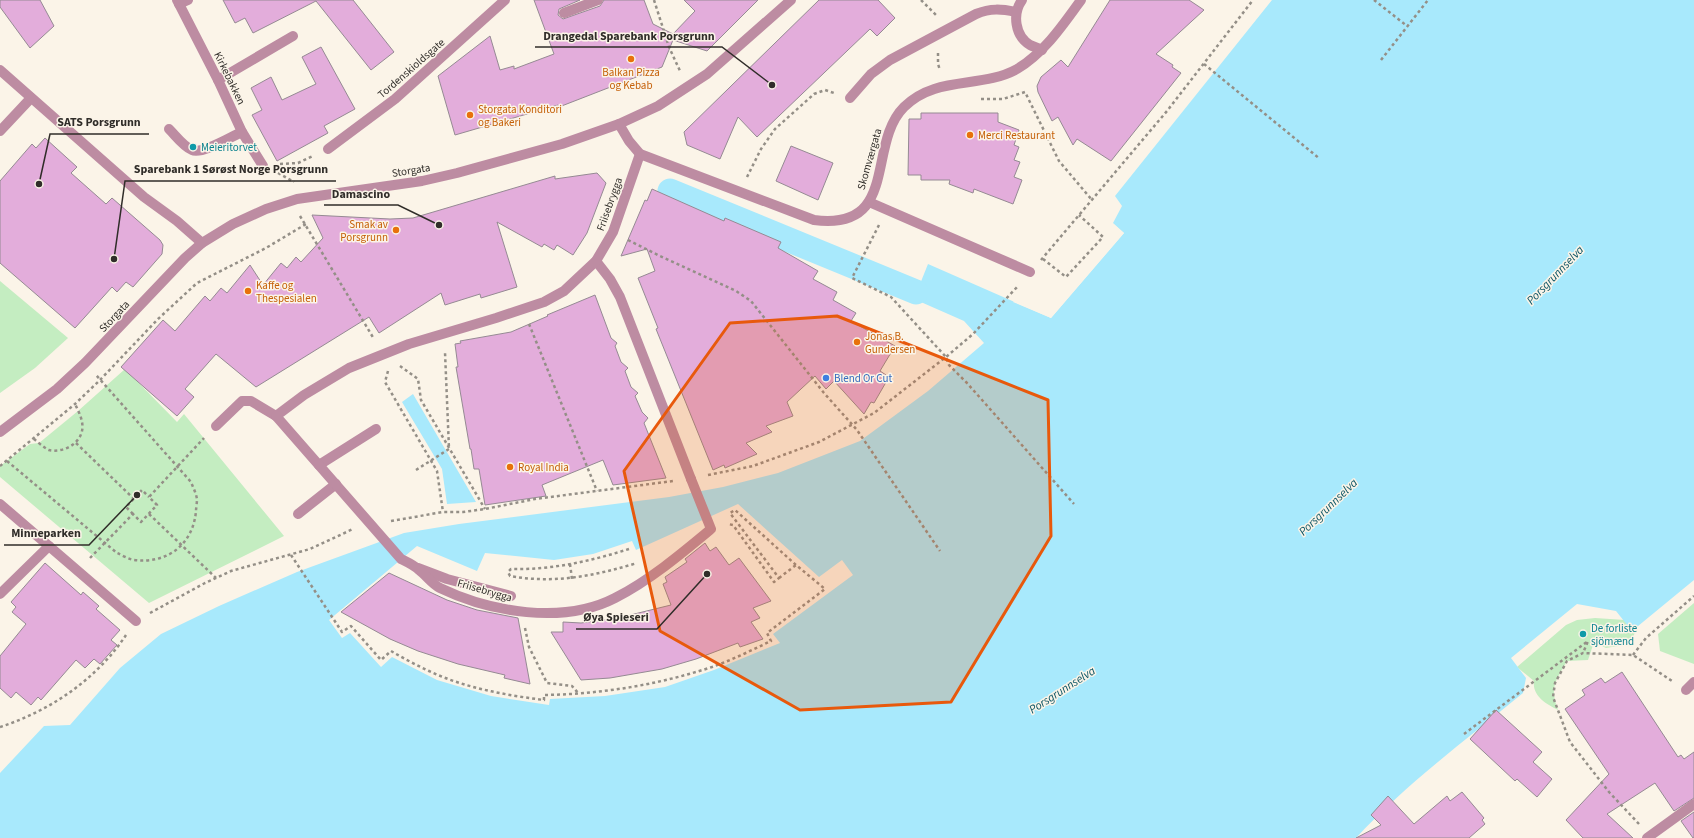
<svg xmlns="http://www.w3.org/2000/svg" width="1694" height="838" font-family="'Source Sans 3',sans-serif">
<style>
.green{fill:#c4edc1}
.water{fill:#a8e9fc;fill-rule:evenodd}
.pier{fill:#fbf4e8}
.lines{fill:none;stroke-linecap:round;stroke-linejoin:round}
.canal{stroke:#a8e9fc;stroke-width:25}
.building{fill:#e3addb;stroke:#958a93}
.path{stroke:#948f87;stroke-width:2.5;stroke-dasharray:3 3;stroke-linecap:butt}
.service{stroke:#bd8ca2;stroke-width:10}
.pedestrian{stroke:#bd8ca2;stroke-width:10}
.minor{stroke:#bd8ca2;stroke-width:10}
.tertiary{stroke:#bd8ca2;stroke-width:10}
.marked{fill:#e8590c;fill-opacity:0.2;stroke:#e8590c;stroke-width:3;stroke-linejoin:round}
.food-dot{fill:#e8710a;stroke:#fbf4e8;stroke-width:1.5}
.culture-dot{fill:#0f9aa8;stroke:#fbf4e8;stroke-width:1.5}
.shop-dot{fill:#3f7fe0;stroke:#fbf4e8;stroke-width:1.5}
.labels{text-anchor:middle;stroke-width:3;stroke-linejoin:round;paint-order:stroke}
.street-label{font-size:11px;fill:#302d29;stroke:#fbf4e8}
.food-label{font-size:11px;fill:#c56008;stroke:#fbf4e8;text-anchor:start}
.culture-label{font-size:11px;fill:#0d838f;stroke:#fbf4e8;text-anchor:start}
.shop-label{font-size:11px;fill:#366cbe;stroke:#fbf4e8;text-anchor:start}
.water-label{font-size:12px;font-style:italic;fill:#0a5464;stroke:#fbf4e8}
.leader{fill:none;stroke:#302d29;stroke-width:1.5}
.callout-dot{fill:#302d29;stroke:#fbf4e8;stroke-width:1.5}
.callout-label{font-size:12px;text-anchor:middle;font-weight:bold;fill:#302d29;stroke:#fbf4e8;stroke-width:3;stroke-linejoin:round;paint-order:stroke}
</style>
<rect width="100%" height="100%" fill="#fbf4e8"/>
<g class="green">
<path d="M 0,281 L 68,338 L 35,368 L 0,393 Z"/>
<path d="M 125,369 L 177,422 L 184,414 L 284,536 L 149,603 L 0,477 L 0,466 L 30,444 L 39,443 L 78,411 Z"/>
<path d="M 1694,603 L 1694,664 L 1660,651 L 1658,634 Z"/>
<path d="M 1595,618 L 1640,621 L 1630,644 L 1606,648 L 1594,642 L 1588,660 L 1567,661 C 1556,681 1549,686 1558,710 C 1546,704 1532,696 1534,681 L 1517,667 L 1566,625 L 1577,620 Z"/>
</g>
<g class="water">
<path d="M 1272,0 L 1694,0 L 1694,580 L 1632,631 L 1616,611 L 1577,604 L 1511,658 L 1526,678 L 1523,693 C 1466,740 1406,784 1356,838 L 0,838 L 0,773 L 44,726 L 70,725 L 120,668 L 161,634 L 219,606 L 297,572 L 404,533 L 459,524 L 669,497 L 723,487 L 778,473 L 860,441 L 928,391 L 984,343 L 964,321 L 914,299 L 928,264 L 1051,318 L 1124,233 L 1113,223 L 1122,206 L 1115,196 ZM 738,504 L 819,577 L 842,560 L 853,575 L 773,634 L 780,643 L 714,670 L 665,687 L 605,696 L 550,699 L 549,705 L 491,696 L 437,680 L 392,657 L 381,667 L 350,633 L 342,638 L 329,620 L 417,546 L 477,571 L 485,553 L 554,560 L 593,554 L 632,541 L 636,550 Z"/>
<path d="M 413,394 L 476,502 L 447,504 L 442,469 L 402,402 Z"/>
</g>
<path class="pier" d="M 1111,222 L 1124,233 L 1051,318 L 1013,302 L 1015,300 L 1051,316 L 1122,233 L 1111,224 Z"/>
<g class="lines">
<path class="canal" d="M 670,191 L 916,292"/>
</g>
<g class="building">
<path d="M 0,0 L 40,0 L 54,26 L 30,48 L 0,7 Z"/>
<path d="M 223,0 L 353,0 L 394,52 L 371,70 L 316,1 L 253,33 L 245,18 L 235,23 Z"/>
<path d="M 534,0 L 580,0 L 559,9 L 558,15 L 563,19 L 600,6 L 604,0 L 644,0 L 653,24 L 673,34 L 695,11 L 684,0 L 758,0 L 707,51 L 673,40 L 662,67 L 559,107 L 558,105 L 455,135 L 438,76 L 490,36 L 500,70 L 514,66 L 514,69 L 554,54 Z"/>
<path d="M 819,0 L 878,0 L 895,18 L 877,36 L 870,29 L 757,137 L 738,117 L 720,159 L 687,145 L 684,132 Z"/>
<path d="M 1110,0 L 1189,0 L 1204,10 L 1156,54 L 1173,65 L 1172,67 L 1181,73 L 1111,161 L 1077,139 L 1073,145 L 1058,117 L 1052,121 L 1038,92 L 1037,86 L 1041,77 L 1061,60 L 1068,67 Z"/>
<path d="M 321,47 L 355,109 L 324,126 L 328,133 L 277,161 L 252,115 L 262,110 L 251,88 L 271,77 L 282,100 L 316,84 L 302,57 Z"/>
<path d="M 921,113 L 998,113 L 998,122 L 1019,130 L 1014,145 L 1019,147 L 1014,160 L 1020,162 L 1014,177 L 1022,180 L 1013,204 L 974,189 L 973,193 L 949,184 L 950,180 L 921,180 L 921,175 L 908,175 L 909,119 L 921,119 Z"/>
<path d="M 45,138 L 77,167 L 71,173 L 106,204 L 112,198 L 160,240 L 163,245 L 162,254 L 133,287 L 126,282 L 117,292 L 112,287 L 75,328 L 0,263 L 0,181 L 32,144 L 36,148 Z"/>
<path d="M 791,146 L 833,163 L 818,200 L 776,181 Z"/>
<path d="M 597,173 L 606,183 L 587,233 L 573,255 L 557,245 L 554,250 L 544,244 L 542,247 L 497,222 L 517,287 L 481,298 L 480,294 L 445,305 L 441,293 L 379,333 L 369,317 L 256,387 L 216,354 L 185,389 L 194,397 L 177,416 L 121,367 L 163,320 L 175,331 L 205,296 L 210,301 L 221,288 L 227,293 L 250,265 L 263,285 L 281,263 L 287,268 L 296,257 L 301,262 L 323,238 L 312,215 L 390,219 L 413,218 L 555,176 L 555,179 Z"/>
<path d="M 652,189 L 724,221 L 725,218 L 781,242 L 778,248 L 818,271 L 813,279 L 837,292 L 833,300 L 856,313 L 851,321 L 895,346 L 880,371 L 889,377 L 874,403 L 871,402 L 864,414 L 834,381 L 826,389 L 815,376 L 787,402 L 793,416 L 766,426 L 772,432 L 746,443 L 757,454 L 725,468 L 724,465 L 713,470 L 656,329 L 658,328 L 638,278 L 655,271 L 647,249 L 621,256 L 645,200 L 647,201 Z"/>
<path d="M 595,295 L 611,338 L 617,343 L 615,346 L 621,362 L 628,368 L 625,371 L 631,387 L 638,393 L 635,396 L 642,412 L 648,418 L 644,423 L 666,478 L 613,485 L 603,460 L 542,485 L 546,496 L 485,505 L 479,469 L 474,469 L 471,449 L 470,449 L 456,367 L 458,367 L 455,344 L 461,343 L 460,341 L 511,332 L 548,316 L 547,315 Z"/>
<path d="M 705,543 L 710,551 L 716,547 L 729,565 L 739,558 L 771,601 L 753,608 L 760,618 L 751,622 L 763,639 L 740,647 L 738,643 L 696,659 L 662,669 L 610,678 L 581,680 L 551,632 L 563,632 L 563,622 L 581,623 L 618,618 L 671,605 L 663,584 L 667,582 L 665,577 L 687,562 L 685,559 Z"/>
<path d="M 45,563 L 81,595 L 83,592 L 99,606 L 96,609 L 120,630 L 111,640 L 117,645 L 100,664 L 94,659 L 85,668 L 76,660 L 41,700 L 38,697 L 31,705 L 16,692 L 11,698 L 0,688 L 0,656 L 26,624 L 12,612 L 16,607 L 11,602 Z"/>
<path d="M 389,573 L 447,600 L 477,610 L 518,618 L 530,684 L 504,678 L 505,675 L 458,664 L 418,651 L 390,639 L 341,612 Z"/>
<path d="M 1622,672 L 1678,757 L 1681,755 L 1684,759 L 1694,752 L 1694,798 L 1674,811 L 1655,783 L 1607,814 L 1633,838 L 1583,838 L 1566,820 L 1609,774 L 1565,709 L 1585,695 L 1582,690 L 1601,678 L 1605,683 Z"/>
<path d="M 1496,710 L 1542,752 L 1533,762 L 1552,779 L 1537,797 L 1517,779 L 1515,781 L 1470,739 Z"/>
<path d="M 1462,792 L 1484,818 L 1482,820 L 1485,824 L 1469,838 L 1356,838 L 1381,825 L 1371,815 L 1388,796 L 1414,824 L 1447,796 L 1450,801 Z"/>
<path d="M 1694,812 L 1694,838 L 1693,838 L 1681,821 Z"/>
</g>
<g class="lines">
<g class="path">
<path d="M 654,0 L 669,47 L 680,71"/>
<path d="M 921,0 L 936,15"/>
<path d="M 1374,0 L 1407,26"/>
<path d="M 938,53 L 938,64 L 940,70"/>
<path d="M 1381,60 L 1428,0"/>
<path d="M 1204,64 L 1320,159"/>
<path d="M 981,99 L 1003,99 L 1025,92 L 1059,161 L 1092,200"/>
<path d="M 280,164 L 298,163 L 313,156"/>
<path d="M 278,173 L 294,182"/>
<path d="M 747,177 L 761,149 L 775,129 L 814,94 L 825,90 L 834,93"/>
<path d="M 300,216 L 374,339"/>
<path d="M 879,225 L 852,278 L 891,297 L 946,357 L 949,365 L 967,383 L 1074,504"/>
<path d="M 628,240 L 660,256 L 736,291 L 751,301 L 824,393 L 857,430 L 940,551"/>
<path d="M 1043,259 L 1066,277 L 1103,237 L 1079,215"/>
<path d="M 1041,260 L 1167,111 L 1253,0"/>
<path d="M 529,324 L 597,491"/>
<path d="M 400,366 L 418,379 L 421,400 L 485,509"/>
<path d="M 388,371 L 385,382 L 437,471 L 443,512"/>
<path d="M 34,439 C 38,442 44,448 49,450 C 62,453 79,445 82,431 C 84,422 79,412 75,404"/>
<path d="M 76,443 L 133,498"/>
<path d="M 7,461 L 117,553 C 122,555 128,559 134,560 C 167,564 193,545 196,511 C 196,508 197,503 197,499 C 196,493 193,487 191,482 L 96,375"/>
<path d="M 0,466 L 75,404 L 100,380 L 158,319 L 197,283 L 266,248 L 306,224"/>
<path d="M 416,470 L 449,449 L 445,352"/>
<path d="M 708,475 L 753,466 L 819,442 L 874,413 L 946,357 L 973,334 L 1018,286"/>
<path d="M 133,514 L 126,507 L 142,490 L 149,497"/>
<path d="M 149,514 L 216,578"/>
<path d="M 391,521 L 443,512 L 463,512 L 485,509 L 535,499 L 673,481"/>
<path d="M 629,549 C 591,561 552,570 511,569 L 508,572 L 510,576 C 554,584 594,576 637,563"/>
<path d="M 291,555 L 342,632 L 351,626 L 381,660 L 391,651 C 403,658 416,665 429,671 C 465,688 505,695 544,700 L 544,695 C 602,694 657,685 712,667 C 732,660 752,650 771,641 L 767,633 L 825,589 L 796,565 L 735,510 L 730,513 L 779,578 L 774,582 L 733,525 L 728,524"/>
<path d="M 90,558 L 133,514 L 141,522 L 157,505 L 149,497 L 204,438"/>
<path d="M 570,564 L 572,579"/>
<path d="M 779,578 L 796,565"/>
<path d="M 150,613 L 205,583 L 231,571 L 310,549 L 353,529"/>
<path d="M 525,628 L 529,647 L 547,683 L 572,686 L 579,694"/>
<path d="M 1633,655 L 1646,638 L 1694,596"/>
<path d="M 0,727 C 50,711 97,679 126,635"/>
<path d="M 1464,734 L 1588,641 L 1583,653"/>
<path d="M 1639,824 L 1609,792 L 1570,742 L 1553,697 L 1555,683 L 1567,661 L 1583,653 L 1633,655 L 1672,681"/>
</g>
<g class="service">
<path d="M 1022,0 C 1012,14 1015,36 1030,45 C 1034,47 1039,48 1042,50"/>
<path d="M 179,4 L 188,0"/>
<path d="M 564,13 L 598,0"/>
<path d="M 218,80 L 293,36"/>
<path d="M 850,98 L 871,74 L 890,60 L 976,14 C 991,8 1001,9 1016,12"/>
<path d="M 169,129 C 176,136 183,146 192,150 C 202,155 232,136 242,132"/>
<path d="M 0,131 L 31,98"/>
<path d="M 596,261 L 610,279 L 620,297 L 691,479"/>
<path d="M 216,426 L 242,401 L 251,401 L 276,416"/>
<path d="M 319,465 L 376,429"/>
<path d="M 298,514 L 336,484"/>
<path d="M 418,568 L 447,579 L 511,596"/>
<path d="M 0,594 L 49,546"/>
<path d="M 1686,690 L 1694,682"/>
</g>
<path class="pedestrian" d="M 869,202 L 1030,272"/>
<g class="minor">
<path d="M 177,0 L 218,80 L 242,132 L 263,166"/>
<path d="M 328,149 L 395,99 L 505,0"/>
<path d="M 640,154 L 613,232 L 596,261 L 564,291 L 544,302 L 496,318 L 409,344 L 349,368 L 304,395 L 276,416 L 401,559 C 407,562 414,565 419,570 C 426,575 432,584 440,588 C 490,612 563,625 615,598 C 650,580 681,554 711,529 L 691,479"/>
<path d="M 0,504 L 136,621"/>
<path d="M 1647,838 L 1694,804"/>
</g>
<g class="tertiary">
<path d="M 0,70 L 144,197 L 177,221 L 202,243"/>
<path d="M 619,124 L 629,141 L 640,154 L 814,220 C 900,231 866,145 904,107 C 936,75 981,89 1017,69 C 1044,53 1063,25 1081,0"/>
<path d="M 0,432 L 57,389 L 85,363 L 185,258 L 202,243 L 233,224 L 266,209 L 297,199 L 422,181 L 457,173 L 562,144 L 619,124 L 658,106 L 707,74 L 791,0"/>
</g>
</g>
<path class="marked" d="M 837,316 L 1048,400 L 1051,536 L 951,702 L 800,710 L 660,631 L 624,471 L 730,323 Z"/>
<g class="food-dot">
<circle cx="631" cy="59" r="4"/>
<circle cx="470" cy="115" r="4"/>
<circle cx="970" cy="135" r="4"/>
<circle cx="396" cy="230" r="4"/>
<circle cx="248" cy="291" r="4"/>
<circle cx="857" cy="342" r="4"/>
<circle cx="510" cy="467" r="4"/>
</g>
<g class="culture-dot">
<circle cx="193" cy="147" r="4"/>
<circle cx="1583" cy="634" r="4"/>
</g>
<circle class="shop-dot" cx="826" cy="378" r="4"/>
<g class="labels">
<g class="street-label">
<text transform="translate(411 68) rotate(-41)" y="4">Tordenskioldsgate</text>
<text transform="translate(230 78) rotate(64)" y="4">Kirkebakken</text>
<text transform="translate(869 159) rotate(-74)" y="4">Skomværgata</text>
<text transform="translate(411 170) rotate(-9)" y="4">Storgata</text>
<text transform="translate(609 204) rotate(-70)" y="4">Friisebrygga</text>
<text transform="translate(114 316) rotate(-47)" y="4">Storgata</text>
<text transform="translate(485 590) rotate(16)" y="4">Friisebrygga</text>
</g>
<g class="food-label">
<text x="631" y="76" text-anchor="middle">Balkan Pizza<tspan x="631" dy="13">og Kebab</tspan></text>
<text x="478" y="113">Storgata Konditori<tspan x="478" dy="13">og Bakeri</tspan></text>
<text x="978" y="139">Merci Restaurant</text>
<text x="388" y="228" text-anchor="end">Smak av<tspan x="388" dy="13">Porsgrunn</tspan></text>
<text x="256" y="289">Kaffe og<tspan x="256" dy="13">Thespesialen</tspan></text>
<text x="865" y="340">Jonas B.<tspan x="865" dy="13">Gundersen</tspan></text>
<text x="518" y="471">Royal India</text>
</g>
<g class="culture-label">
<text x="201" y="151">Meieritorvet</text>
<text x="1591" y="632">De forliste<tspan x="1591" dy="13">sjömænd</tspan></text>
</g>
<g class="shop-label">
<text x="834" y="382">Blend Or Cut</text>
</g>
<g class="water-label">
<text transform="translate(1555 275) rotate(-46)" y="4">Porsgrunnselva</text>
<text transform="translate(1328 507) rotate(-44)" y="4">Porsgrunnselva</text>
<text transform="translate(1062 690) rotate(-33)" y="4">Porsgrunnselva</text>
</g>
</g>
<path class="leader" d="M772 85L722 47H535M39 184L50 134H149M114 259L125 181H336M439 225L398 205H324M137 495L89 545H4M707 574L657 629H576"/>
<g class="callout-dot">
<circle cx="772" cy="85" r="4"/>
<circle cx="39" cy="184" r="4"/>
<circle cx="114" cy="259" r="4"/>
<circle cx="439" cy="225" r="4"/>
<circle cx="137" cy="495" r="4"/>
<circle cx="707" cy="574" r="4"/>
</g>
<g class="callout-label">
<text x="629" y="40">Drangedal Sparebank Porsgrunn</text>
<text x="99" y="126">SATS Porsgrunn</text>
<text x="231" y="173">Sparebank 1 Sørøst Norge Porsgrunn</text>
<text x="361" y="198">Damascino</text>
<text x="46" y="537">Minneparken</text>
<text x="616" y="621">Øya Spieseri</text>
</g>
</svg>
